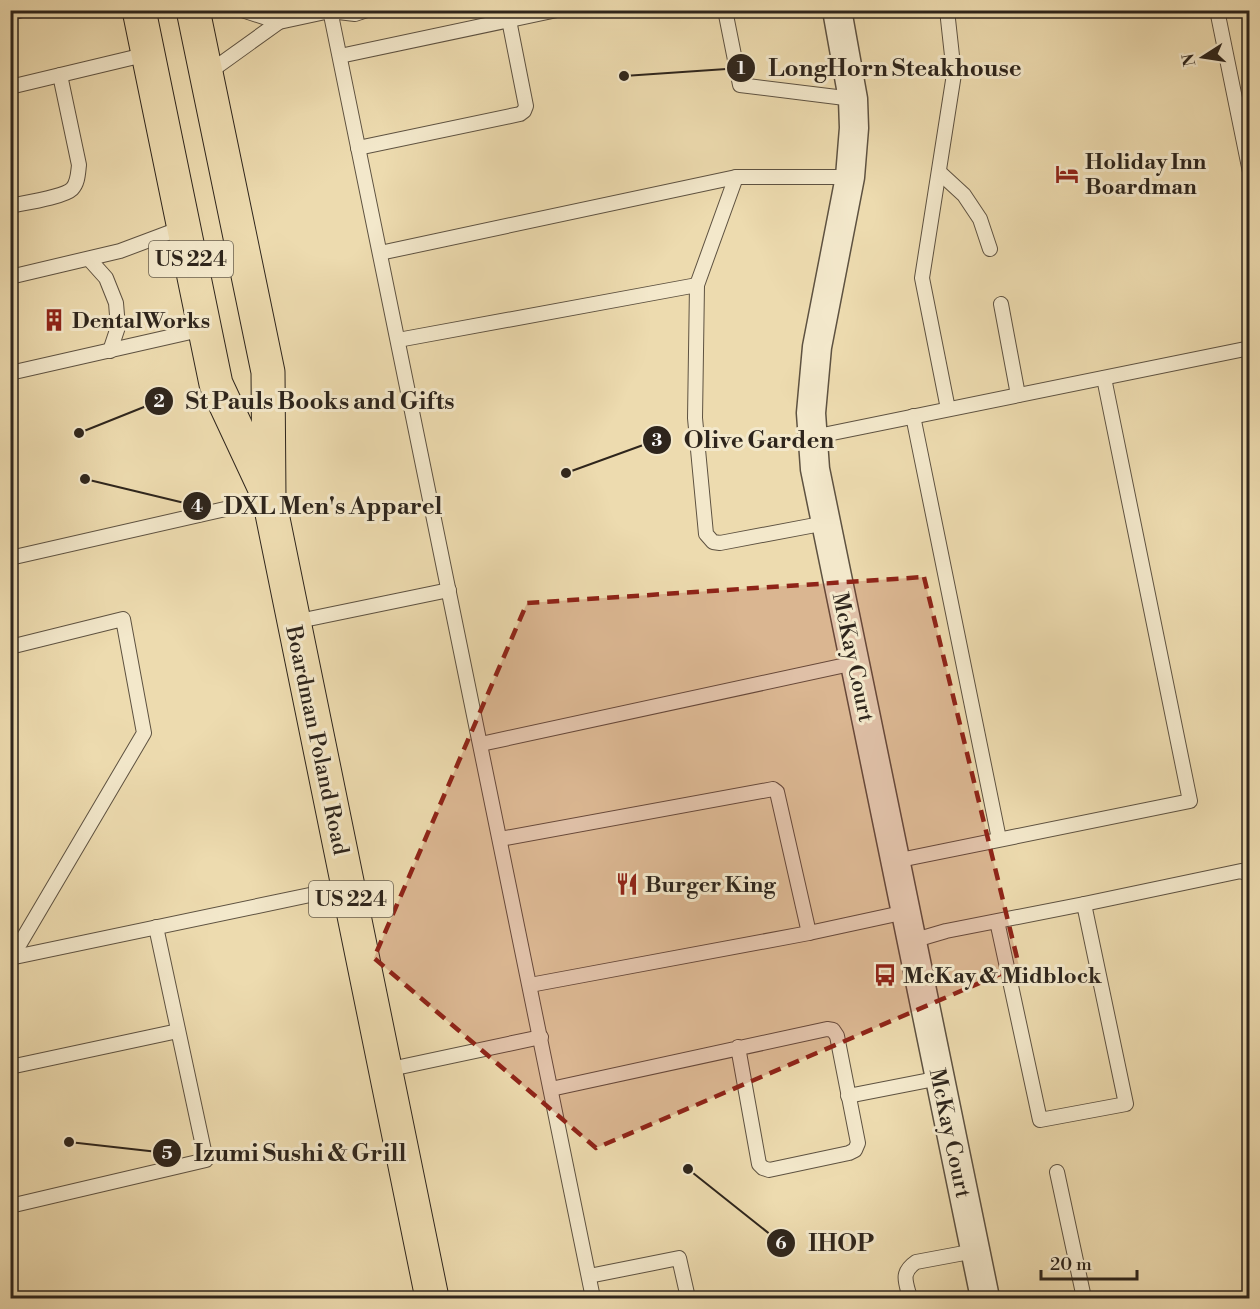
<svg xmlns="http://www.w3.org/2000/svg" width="1260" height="1309" font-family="'Libre Bodoni',serif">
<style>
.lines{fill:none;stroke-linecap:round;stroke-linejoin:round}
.service-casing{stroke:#5e5241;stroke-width:16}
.minor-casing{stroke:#5e5241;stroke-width:31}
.primary-casing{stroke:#2e251c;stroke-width:35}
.service{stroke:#f3e8cb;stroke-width:14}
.minor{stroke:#f3e8cb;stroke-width:28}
.primary{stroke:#eddbaf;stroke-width:33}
.marked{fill:#8f2418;fill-opacity:0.2;stroke:#8f2418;stroke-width:4.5;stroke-dasharray:12 8;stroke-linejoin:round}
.labels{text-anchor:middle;stroke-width:6;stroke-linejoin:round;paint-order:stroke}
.shield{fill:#f3e8cb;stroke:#696050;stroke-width:1.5}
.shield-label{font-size:21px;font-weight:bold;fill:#2e251c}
.poi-label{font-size:22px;font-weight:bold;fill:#2e251c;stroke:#f3e8cb;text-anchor:start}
.street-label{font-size:22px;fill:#2e251c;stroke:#f3e8cb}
.leader{fill:none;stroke:#2e251c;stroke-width:2}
.callout-dot{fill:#2e251c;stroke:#f3e8cb;stroke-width:2}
.mark-label{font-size:18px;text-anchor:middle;font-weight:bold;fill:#fff}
.callout-label{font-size:24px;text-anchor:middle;font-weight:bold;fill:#2e251c;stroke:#f3e8cb;stroke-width:6;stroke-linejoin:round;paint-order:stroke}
</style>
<rect width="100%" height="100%" fill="#eddbaf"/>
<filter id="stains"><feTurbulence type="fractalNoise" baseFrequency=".00333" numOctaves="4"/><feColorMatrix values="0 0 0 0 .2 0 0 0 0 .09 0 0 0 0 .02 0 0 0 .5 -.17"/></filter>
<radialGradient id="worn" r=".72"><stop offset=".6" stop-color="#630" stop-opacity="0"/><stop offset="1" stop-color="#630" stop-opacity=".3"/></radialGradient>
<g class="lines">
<g class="service-casing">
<g id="service">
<path d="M 242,10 L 279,22"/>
<path d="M 330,10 L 593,1298"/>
<path d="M 725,10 L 740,85 L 853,99"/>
<path d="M 947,10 L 954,74 L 922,278 L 948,409"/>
<path d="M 1217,10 L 1250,172"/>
<path d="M 10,13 L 22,10"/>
<path d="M 340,56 L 557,10"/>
<path d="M 208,73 L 279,22 L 330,11 L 355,14 L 367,10"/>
<path d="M 10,87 L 148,54"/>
<path d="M 358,148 L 520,114 L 524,111 L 526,106 L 509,20"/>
<path d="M 939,172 L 964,195 L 980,219 L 990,249"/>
<path d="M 736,177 L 697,285 L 695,418 L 706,534 L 713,542 L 720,543 L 826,523"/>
<path d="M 10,206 C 24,203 64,197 72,189 C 78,183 78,173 79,165 L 60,75"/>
<path d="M 380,253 L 736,177 L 850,177"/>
<path d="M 89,259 L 106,278 L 116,303 L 118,327 L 110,351"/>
<path d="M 10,277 L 120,251 L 184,227"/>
<path d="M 1001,304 L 1018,395"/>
<path d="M 398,340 L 697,285"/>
<path d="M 10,373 L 204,329"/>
<path d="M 913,416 L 999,839"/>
<path d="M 813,437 L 1250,348"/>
<path d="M 10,558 L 269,499"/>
<path d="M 294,622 L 449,590"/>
<path d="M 10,647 L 123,619 L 144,733 L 12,957"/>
<path d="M 481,744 L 855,663"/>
<path d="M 500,839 L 773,789 L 777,792 L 809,933"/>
<path d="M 895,861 L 1190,801 L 1104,378"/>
<path d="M 1084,904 L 1241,871 L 1250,875"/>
<path d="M 912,941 L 946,931 L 1084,904 L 1126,1104 L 1040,1120 L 997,921"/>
<path d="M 10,958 L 348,887"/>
<path d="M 530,985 L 809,933 L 906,912"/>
<path d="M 10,1067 L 178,1031"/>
<path d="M 386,1070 L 541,1037"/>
<path d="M 551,1089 L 827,1029 L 833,1030 L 837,1036 L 858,1143 L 855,1150 L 849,1153 L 769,1170 L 763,1168 L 759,1164 L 738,1047"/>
<path d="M 848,1096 L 940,1078"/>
<path d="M 1057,1172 L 1084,1298"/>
<path d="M 10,1206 L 206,1160 L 156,927"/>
<path d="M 589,1276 L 679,1258 L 688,1298"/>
<path d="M 910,1298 C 906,1282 900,1273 916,1262 L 975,1251"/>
</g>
</g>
<g class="minor-casing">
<path id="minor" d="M 837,10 L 853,99 L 854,128 L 850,177 L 817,347 L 811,413 L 815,469 L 985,1298"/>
</g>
<g class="primary-casing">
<g id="primary">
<path d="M 139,10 L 216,384 L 265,489"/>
<path d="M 193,10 L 268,372 L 269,499 L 432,1298"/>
</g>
</g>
<use href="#service" class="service"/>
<use href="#minor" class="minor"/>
<use href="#primary" class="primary"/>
</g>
<path class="marked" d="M 924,577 L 1019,966 L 596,1148 L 374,958 L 527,603 Z"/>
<defs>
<g id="hotel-bare" transform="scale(1.8)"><path d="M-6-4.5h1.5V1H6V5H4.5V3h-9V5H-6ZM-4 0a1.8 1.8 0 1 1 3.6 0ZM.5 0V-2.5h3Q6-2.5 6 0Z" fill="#8f2418" stroke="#f3e8cb" stroke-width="2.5" paint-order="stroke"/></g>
<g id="building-bare" transform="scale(1.8)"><path d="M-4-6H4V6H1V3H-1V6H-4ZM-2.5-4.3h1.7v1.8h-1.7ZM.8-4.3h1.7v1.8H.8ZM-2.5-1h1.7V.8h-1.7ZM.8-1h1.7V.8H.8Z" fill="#8f2418" stroke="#f3e8cb" stroke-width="2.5" paint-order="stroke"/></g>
<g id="restaurant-bare" transform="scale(1.8)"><path d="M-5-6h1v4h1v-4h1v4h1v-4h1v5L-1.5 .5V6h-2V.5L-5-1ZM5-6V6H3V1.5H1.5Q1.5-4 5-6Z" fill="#8f2418" stroke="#f3e8cb" stroke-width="2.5" paint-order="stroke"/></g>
<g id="bus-bare" transform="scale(1.8)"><path d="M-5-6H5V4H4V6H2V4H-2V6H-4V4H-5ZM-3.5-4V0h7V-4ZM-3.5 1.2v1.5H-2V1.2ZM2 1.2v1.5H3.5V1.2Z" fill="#8f2418" stroke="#f3e8cb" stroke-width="2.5" paint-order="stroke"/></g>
</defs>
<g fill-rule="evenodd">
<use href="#hotel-bare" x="1067" y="174"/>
<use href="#building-bare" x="54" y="320"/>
<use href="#restaurant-bare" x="627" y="884"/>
<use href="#bus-bare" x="885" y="975"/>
</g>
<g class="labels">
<g class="shield">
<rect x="149" y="241" width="84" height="36" rx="4.5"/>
<rect x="309" y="881" width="84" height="36" rx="4.5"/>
</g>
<g class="shield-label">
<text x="191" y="266">US 224</text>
<text x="351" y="906">US 224</text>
</g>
<g class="poi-label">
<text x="1085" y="169">Holiday Inn<tspan x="1085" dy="25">Boardman</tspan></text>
<text x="72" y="328">DentalWorks</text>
<text x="645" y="892">Burger King</text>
<text x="903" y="983">McKay &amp; Midblock</text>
</g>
<g class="street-label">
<text transform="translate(854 657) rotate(78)" y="8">McKay Court</text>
<text transform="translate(318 740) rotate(78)" y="8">Boardman Poland Road</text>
<text transform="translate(951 1133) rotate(78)" y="8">McKay Court</text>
</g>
</g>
<path class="leader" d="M624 76L741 68M79 433L159 401M566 473L657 440M85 479L197 506M69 1142L167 1153M688 1169L781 1243"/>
<g class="callout-dot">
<circle cx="624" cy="76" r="6"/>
<circle cx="79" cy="433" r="6"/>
<circle cx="566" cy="473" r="6"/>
<circle cx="85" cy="479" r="6"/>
<circle cx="69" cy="1142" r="6"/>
<circle cx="688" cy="1169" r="6"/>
<circle cx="741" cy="68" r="15"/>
<circle cx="159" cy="401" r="15"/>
<circle cx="657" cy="440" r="15"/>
<circle cx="197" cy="506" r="15"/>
<circle cx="167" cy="1153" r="15"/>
<circle cx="781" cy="1243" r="15"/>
</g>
<g class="mark-label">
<text x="741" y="74">1</text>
<text x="159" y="407">2</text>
<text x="657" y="446">3</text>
<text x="197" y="512">4</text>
<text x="167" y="1159">5</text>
<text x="781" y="1249">6</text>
</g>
<g class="callout-label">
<text x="895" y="76">LongHorn Steakhouse</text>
<text x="320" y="409">St Pauls Books and Gifts</text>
<text x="759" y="448">Olive Garden</text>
<text x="333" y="514">DXL Men's Apparel</text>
<text x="300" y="1161">Izumi Sushi &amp; Grill</text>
<text x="841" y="1251">IHOP</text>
</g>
<rect width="1260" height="1309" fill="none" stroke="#eddbaf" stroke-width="36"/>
<rect x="12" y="12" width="1236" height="1285" fill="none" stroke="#2e251c" stroke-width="3"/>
<rect x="18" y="18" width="1224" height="1273" fill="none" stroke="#2e251c" stroke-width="1.5"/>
<g transform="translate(1203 57) rotate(258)" stroke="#f3e8cb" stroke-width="4.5" paint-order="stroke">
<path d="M0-4.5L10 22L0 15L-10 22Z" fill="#2e251c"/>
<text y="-9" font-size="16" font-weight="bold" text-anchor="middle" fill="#2e251c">N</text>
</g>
<path d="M1041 1270v9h96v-9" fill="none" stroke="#2e251c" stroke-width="3"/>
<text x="1050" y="1270" font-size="18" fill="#2e251c" stroke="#f3e8cb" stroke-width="4.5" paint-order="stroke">20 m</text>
<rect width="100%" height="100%" filter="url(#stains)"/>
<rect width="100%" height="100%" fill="url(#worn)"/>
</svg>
